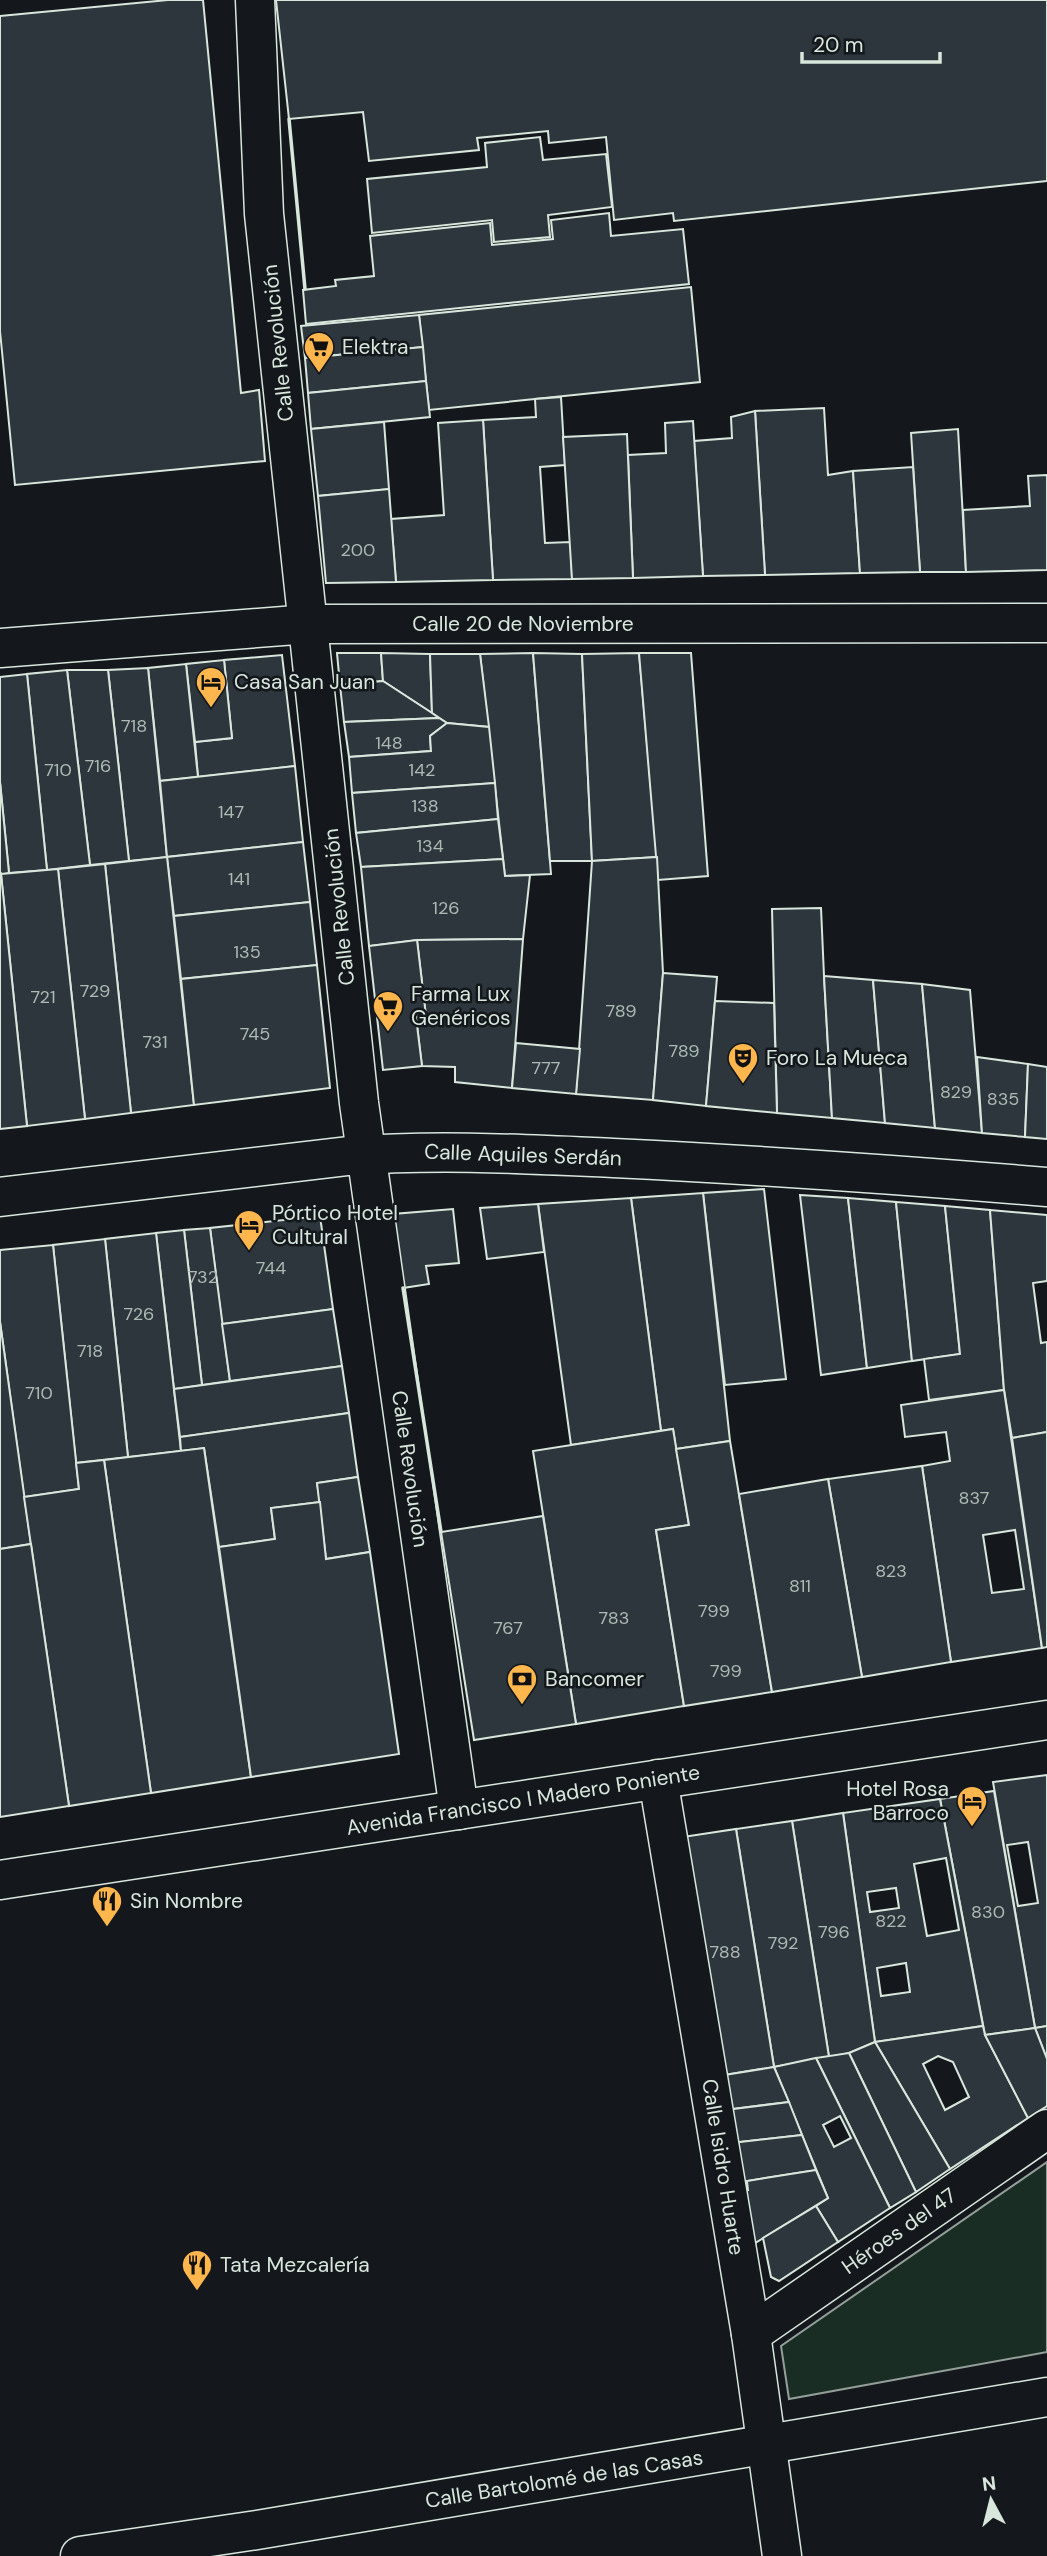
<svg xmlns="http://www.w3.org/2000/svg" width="1047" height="2556" font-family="'DM Sans',sans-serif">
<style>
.green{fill:#1a2d24;stroke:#939e99;stroke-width:2}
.building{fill:#2c363c;stroke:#d8e6dc;stroke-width:2;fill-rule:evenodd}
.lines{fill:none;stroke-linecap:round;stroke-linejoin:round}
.minor-casing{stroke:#d8e6dc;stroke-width:41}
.major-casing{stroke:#d8e6dc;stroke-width:41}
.minor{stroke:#14181c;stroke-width:38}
.major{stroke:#14181c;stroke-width:38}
.wall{stroke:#d8e6dc;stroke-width:3.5}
.labels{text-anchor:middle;stroke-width:5;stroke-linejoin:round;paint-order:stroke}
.number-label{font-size:18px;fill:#adbab4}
.street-label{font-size:21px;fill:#d8e6dc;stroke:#14181c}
.poi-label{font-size:21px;fill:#d8e6dc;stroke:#14181c;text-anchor:start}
</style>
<rect width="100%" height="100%" fill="#14181c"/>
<path class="green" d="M 1047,2162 L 1047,2352 L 789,2399 L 781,2346 Z"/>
<g class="building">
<path d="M 168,0 L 203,0 L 241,393 L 259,390 L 265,461 L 15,485 L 0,331 L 0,16 Z"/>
<path d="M 276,0 L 1047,0 L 1047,181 L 674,221 L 673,213 L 614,220 L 606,137 L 549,143 L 548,131 L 477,138 L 479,150 L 369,161 L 363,112 L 289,119 Z"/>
<path d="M 540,137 L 543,160 L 606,154 L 612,207 L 548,215 L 550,237 L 494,242 L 492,220 L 372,233 L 367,179 L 487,167 L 485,143 Z"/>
<path d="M 609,213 L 611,236 L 683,229 L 689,284 L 306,324 L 303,290 L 336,286 L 335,280 L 374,276 L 370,236 L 490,223 L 492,245 L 553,239 L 551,220 Z"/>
<path d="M 691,287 L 700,382 L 429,410 L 419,315 Z"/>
<path d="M 419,315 L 423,347 L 305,358 L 301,326 Z"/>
<path d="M 423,347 L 426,381 L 308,393 L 305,358 Z"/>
<path d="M 426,381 L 430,417 L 311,429 L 308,393 Z"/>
<path d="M 561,397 L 565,465 L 540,467 L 545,543 L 571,542 L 572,579 L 493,580 L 483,420 L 536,417 L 535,399 Z"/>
<path d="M 824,408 L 828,475 L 853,471 L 860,573 L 765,575 L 755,411 Z"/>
<path d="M 755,411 L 765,575 L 703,576 L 694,441 L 732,438 L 731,417 Z"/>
<path d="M 483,420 L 493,580 L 396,582 L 391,519 L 444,515 L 438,423 Z"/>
<path d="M 693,421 L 703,576 L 633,578 L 628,455 L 666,453 L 665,423 Z"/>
<path d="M 384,422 L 389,489 L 318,496 L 311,429 Z"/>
<path d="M 958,429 L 966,572 L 920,572 L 911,433 Z"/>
<path d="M 627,434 L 633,578 L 572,579 L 563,437 Z"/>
<path d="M 913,467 L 920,572 L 860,573 L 853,471 Z"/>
<path d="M 1047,475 L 1047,570 L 966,572 L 963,510 L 1030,506 L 1028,476 Z"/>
<path d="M 389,489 L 396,582 L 326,583 L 318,496 Z"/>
<path d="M 337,653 L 381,653 L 383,681 L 340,685 Z"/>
<path d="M 381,653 L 430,654 L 432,713 L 383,681 Z"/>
<path d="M 533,653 L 551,874 L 505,876 L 480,654 Z"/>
<path d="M 533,653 L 582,654 L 592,861 L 550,861 Z"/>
<path d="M 639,653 L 657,857 L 592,861 L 582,654 Z"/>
<path d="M 639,653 L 691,653 L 708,876 L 658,880 Z"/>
<path d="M 430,654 L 480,654 L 489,727 L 447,723 L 432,713 Z"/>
<path d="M 282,655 L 295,766 L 198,777 L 195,742 L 232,738 L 224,660 Z"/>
<path d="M 224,660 L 232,738 L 195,742 L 186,664 Z"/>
<path d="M 186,664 L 198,777 L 160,781 L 148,668 Z"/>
<path d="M 148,668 L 167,857 L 129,861 L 108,670 Z"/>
<path d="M 67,670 L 108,670 L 129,861 L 90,865 Z"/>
<path d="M 67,670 L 90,865 L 47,870 L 27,674 Z"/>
<path d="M 27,674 L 47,870 L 9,873 L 0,782 L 0,677 Z"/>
<path d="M 383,681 L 432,713 L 439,718 L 344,722 L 340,685 Z"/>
<path d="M 439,718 L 447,723 L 430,736 L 431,751 L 349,757 L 344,722 Z"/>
<path d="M 447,723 L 489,727 L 495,783 L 352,793 L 349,757 L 431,751 L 430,736 Z"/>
<path d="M 295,766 L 303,842 L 167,857 L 160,781 Z"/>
<path d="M 0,782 L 9,873 L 0,875 Z"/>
<path d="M 495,783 L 498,819 L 356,833 L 352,793 Z"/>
<path d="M 498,819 L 503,859 L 361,867 L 356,833 Z"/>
<path d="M 303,842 L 310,902 L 174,916 L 167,857 Z"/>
<path d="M 167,857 L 194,1105 L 131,1113 L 105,864 Z"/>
<path d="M 657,857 L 663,973 L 653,1100 L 576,1094 L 592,861 Z"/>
<path d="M 503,859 L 505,876 L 530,875 L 523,939 L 417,940 L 369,946 L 361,867 Z"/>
<path d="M 105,864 L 131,1113 L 85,1119 L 58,869 Z"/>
<path d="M 58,869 L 85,1119 L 27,1126 L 1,874 Z"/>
<path d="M 1,874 L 27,1126 L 0,1129 L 0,875 Z"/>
<path d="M 310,902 L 317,965 L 181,979 L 174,916 Z"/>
<path d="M 821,908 L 824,976 L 832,1118 L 777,1113 L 772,909 Z"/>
<path d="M 523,939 L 512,1088 L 455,1082 L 455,1067 L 422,1066 L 416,1017 L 426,1016 L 417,940 Z"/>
<path d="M 417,940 L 426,1016 L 416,1017 L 422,1066 L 383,1070 L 369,946 Z"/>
<path d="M 317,965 L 330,1088 L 194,1105 L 181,979 Z"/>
<path d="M 663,973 L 717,977 L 706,1106 L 653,1100 Z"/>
<path d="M 824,976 L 873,980 L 885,1123 L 832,1118 Z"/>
<path d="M 873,980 L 922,984 L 935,1128 L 885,1123 Z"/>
<path d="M 922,984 L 970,990 L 982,1133 L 935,1128 Z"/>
<path d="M 715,1001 L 774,1003 L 777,1113 L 706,1106 Z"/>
<path d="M 516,1043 L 580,1049 L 576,1094 L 512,1088 Z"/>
<path d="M 977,1057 L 1028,1064 L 1025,1137 L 982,1133 Z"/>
<path d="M 1028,1064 L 1047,1067 L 1047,1139 L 1025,1137 Z"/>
<path d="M 764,1189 L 786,1379 L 725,1385 L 703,1193 Z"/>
<path d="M 703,1193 L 730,1441 L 676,1449 L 673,1429 L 661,1431 L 631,1198 Z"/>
<path d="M 800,1195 L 848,1198 L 867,1368 L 821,1375 Z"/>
<path d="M 631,1198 L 661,1431 L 571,1445 L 538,1204 Z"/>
<path d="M 848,1198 L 896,1202 L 912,1361 L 867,1368 Z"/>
<path d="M 896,1202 L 945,1206 L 960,1354 L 912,1361 Z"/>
<path d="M 538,1204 L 544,1252 L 487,1259 L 480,1208 Z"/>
<path d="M 945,1206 L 990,1210 L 1004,1390 L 929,1400 L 924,1359 L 960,1354 Z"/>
<path d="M 453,1209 L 459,1263 L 426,1266 L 429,1284 L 403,1288 L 393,1214 Z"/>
<path d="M 990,1210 L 1047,1215 L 1047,1281 L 1033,1283 L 1041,1343 L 1047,1342 L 1047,1432 L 1012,1438 L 1004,1390 Z"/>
<path d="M 320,1216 L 333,1309 L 222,1324 L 210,1228 Z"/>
<path d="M 210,1228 L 230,1381 L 202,1385 L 184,1230 Z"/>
<path d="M 184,1230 L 202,1385 L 174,1389 L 156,1233 Z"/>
<path d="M 156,1233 L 181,1451 L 128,1457 L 105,1239 Z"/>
<path d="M 105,1239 L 128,1457 L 76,1463 L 53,1245 Z"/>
<path d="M 53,1245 L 79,1489 L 24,1497 L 0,1322 L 0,1250 Z"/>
<path d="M 333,1309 L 342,1366 L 230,1381 L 222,1324 Z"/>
<path d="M 0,1322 L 31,1544 L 0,1549 Z"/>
<path d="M 342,1366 L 349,1413 L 180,1437 L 174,1389 Z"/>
<path d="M 1004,1390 L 1042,1648 L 951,1662 L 922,1466 L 950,1461 L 946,1432 L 905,1437 L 901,1405 ZM 1015,1530 L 1024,1589 L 992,1593 L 983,1535 Z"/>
<path d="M 349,1413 L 358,1477 L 317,1483 L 320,1502 L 271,1508 L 275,1539 L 219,1547 L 204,1448 L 181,1451 L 180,1437 Z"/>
<path d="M 673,1429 L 689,1525 L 656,1530 L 684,1706 L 576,1724 L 533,1451 Z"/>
<path d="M 1047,1432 L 1047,1647 L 1042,1648 L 1012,1438 Z"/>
<path d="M 730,1441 L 772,1692 L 684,1706 L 656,1530 L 689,1525 L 676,1449 Z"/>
<path d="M 204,1448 L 251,1777 L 151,1793 L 104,1460 Z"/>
<path d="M 104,1460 L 151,1793 L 69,1806 L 24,1497 L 79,1489 L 76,1463 Z"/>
<path d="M 922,1466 L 951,1662 L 862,1677 L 828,1479 Z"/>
<path d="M 358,1477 L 370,1552 L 326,1559 L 317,1483 Z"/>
<path d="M 828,1479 L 862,1677 L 772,1692 L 739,1494 Z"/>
<path d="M 320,1502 L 326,1559 L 370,1552 L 399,1754 L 251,1777 L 219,1547 L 275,1539 L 271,1508 Z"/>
<path d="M 543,1516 L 576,1724 L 474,1740 L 441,1532 Z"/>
<path d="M 31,1544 L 69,1806 L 0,1817 L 0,1549 Z"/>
<path d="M 1047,1775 L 1047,2026 L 1035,2028 L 993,1782 ZM 1028,1842 L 1038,1903 L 1018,1906 L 1007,1845 Z"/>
<path d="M 994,1791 L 1035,2028 L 985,2035 L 940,1799 Z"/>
<path d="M 940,1799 L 983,2026 L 875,2042 L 843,1813 ZM 946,1858 L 959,1930 L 927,1936 L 914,1864 ZM 896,1888 L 899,1908 L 870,1912 L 867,1892 ZM 906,1963 L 910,1992 L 881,1996 L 877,1968 Z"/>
<path d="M 843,1813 L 875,2042 L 849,2053 L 829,2057 L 792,1821 Z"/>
<path d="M 792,1821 L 829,2057 L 774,2067 L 736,1829 Z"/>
<path d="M 736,1829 L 774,2067 L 712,2077 L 676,1838 Z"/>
<path d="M 983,2026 L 985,2035 L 1028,2118 L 950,2169 L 875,2042 ZM 938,2056 L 953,2062 L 969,2097 L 945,2110 L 923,2064 Z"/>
<path d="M 1047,2026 L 1047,2059 L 1035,2028 Z"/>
<path d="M 1035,2028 L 1047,2059 L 1047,2106 L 1028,2118 L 985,2035 Z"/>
<path d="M 875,2042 L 950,2169 L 916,2192 L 849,2053 Z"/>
<path d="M 849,2053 L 916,2192 L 890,2208 L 816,2058 Z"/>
<path d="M 816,2058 L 890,2208 L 838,2242 L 816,2206 L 828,2198 L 774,2067 ZM 840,2116 L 851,2138 L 834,2147 L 823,2125 Z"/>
<path d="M 774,2067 L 789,2102 L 717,2111 L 712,2077 Z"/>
<path d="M 789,2102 L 802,2135 L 723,2144 L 717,2111 Z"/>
<path d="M 802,2135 L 816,2170 L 747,2181 L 748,2190 L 730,2192 L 723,2144 Z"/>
<path d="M 816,2170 L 828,2198 L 739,2253 L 730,2192 L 748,2190 L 747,2181 Z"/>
<path d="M 816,2206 L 838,2242 L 779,2281 L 771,2277 L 763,2238 Z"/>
</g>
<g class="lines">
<g class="minor-casing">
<g id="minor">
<path d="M 255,0 L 264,214 L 359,1103 L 459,1810"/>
<path d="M 0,648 L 309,624 L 1047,623"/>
<path d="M 0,1197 L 348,1156 C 437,1149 525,1154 613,1158 C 758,1165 902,1175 1047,1187"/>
<path d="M 658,1779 L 751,2334 L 782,2556"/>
<path d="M 751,2334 L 1047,2129"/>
<path d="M 80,2556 L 257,2530 L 1047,2397"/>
</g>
</g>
<g class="major-casing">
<path id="major" d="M 0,1880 L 1047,1720"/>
</g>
<use href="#minor" class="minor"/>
<use href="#major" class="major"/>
<g class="wall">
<path d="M 289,119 L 305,289"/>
<path d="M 403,1288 L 441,1532"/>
</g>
</g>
<defs>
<g id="supermarket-pin" transform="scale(1.575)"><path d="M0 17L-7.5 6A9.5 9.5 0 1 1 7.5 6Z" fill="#ffb74d" stroke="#14181c"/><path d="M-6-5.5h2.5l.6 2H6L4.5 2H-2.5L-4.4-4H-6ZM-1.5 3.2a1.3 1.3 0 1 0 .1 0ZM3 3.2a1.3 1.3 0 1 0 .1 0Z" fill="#111"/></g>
<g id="hotel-pin" transform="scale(1.575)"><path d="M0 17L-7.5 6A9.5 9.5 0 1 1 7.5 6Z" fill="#ffb74d" stroke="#14181c"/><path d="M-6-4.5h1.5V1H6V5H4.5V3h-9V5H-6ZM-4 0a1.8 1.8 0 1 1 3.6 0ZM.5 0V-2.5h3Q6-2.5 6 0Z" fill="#111"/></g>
<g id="theatre-pin" transform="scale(1.575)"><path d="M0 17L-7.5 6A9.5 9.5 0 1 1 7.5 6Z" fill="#ffb74d" stroke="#14181c"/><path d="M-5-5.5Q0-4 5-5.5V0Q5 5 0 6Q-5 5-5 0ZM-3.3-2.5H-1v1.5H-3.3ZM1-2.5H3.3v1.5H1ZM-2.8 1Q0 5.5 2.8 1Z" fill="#111"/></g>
<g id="bank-pin" transform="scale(1.575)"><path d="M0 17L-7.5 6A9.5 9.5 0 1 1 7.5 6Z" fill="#ffb74d" stroke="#14181c"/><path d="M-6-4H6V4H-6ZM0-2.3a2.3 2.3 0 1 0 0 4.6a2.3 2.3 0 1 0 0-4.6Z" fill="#111"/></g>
<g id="restaurant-pin" transform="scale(1.575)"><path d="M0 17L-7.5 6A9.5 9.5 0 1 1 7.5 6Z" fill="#ffb74d" stroke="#14181c"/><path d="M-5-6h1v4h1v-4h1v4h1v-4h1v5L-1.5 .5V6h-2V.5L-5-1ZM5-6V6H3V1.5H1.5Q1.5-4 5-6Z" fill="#111"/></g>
</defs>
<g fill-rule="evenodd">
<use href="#supermarket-pin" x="319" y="347"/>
<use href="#hotel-pin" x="211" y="682"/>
<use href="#supermarket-pin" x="388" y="1006"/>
<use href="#theatre-pin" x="743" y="1058"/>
<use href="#hotel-pin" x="249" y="1225"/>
<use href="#bank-pin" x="522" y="1679"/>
<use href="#hotel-pin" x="972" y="1801"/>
<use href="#restaurant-pin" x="107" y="1901"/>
<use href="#restaurant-pin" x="197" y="2265"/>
</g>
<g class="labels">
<g class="number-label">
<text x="358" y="556">200</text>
<text x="134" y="732">718</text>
<text x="389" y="749">148</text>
<text x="98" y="772">716</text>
<text x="58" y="776">710</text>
<text x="422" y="776">142</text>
<text x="425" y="812">138</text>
<text x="231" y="818">147</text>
<text x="430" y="852">134</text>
<text x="239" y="885">141</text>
<text x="446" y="914">126</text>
<text x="247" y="958">135</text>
<text x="95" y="997">729</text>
<text x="43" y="1003">721</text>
<text x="621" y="1017">789</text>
<text x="255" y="1040">745</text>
<text x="155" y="1048">731</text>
<text x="684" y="1057">789</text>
<text x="546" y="1074">777</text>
<text x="956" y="1098">829</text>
<text x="1003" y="1105">835</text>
<text x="271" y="1274">744</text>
<text x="203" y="1283">732</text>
<text x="139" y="1320">726</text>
<text x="90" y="1357">718</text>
<text x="39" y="1399">710</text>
<text x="974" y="1504">837</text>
<text x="891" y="1577">823</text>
<text x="800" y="1592">811</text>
<text x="714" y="1617">799</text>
<text x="614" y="1624">783</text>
<text x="508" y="1634">767</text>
<text x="726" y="1677">799</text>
<text x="988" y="1918">830</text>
<text x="891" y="1927">822</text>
<text x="834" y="1938">796</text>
<text x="783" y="1949">792</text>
<text x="725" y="1958">788</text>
</g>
<g class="street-label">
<text transform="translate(278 343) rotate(-96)" y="7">Calle Revolución</text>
<text x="523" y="631">Calle 20 de Noviembre</text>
<text transform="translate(339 907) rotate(-96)" y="7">Calle Revolución</text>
<text transform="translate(523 1155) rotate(2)" y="7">Calle Aquiles Serdán</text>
<text transform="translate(410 1469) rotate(82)" y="7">Calle Revolución</text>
<text transform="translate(523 1800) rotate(-9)" y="7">Avenida Francisco I Madero Poniente</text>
<text transform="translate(723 2167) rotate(81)" y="7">Calle Isidro Huarte</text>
<text transform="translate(899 2231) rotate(-35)" y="7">Héroes del 47</text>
<text transform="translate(564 2479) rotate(-9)" y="7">Calle Bartolomé de las Casas</text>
</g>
<g class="poi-label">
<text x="342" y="354">Elektra</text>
<text x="234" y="689">Casa San Juan</text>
<text x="411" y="1001">Farma Lux<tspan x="411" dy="24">Genéricos</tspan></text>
<text x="766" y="1065">Foro La Mueca</text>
<text x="272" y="1220">Pórtico Hotel<tspan x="272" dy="24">Cultural</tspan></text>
<text x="545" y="1686">Bancomer</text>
<text x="949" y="1796" text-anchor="end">Hotel Rosa<tspan x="949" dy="24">Barroco</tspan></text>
<text x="130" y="1908">Sin Nombre</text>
<text x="220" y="2272">Tata Mezcalería</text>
</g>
</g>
<g transform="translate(991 2500) rotate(353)" stroke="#14181c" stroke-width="5" paint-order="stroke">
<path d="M0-5L12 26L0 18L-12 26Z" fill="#d8e6dc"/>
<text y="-10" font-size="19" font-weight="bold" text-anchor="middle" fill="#d8e6dc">N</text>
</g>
<path d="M802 52v10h138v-10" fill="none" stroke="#d8e6dc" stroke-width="3.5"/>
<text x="813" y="52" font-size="21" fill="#d8e6dc" stroke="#14181c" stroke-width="5" paint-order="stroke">20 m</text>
</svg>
